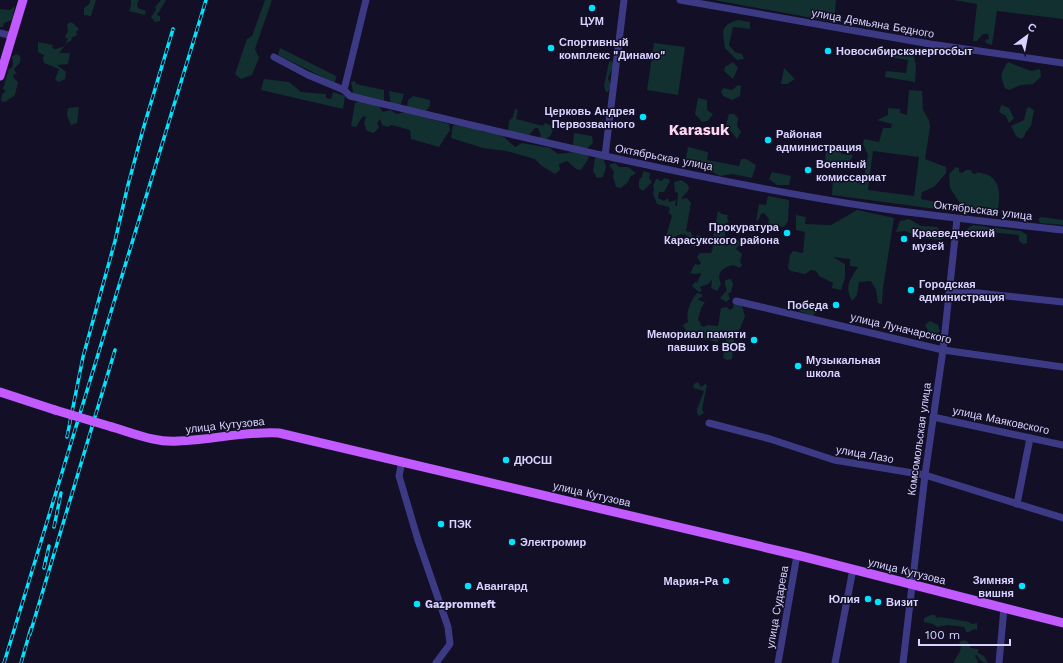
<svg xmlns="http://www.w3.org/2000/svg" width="1063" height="663" font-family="'Work Sans',sans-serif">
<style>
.green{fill:#12302f;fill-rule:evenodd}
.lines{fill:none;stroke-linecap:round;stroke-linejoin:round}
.minor{stroke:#3d3a85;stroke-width:7}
.major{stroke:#c25bff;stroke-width:9}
.rail-casing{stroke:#00e5ff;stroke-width:3.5}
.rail{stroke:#130f26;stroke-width:2;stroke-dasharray:6;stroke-linecap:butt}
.major-bridge{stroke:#c25bff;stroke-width:9}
.poi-dot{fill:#00e5ff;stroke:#130f26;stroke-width:1.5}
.labels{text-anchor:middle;stroke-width:3;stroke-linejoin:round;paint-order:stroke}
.poi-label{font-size:11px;font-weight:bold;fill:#d9d4ff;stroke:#130f26;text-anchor:start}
.street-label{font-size:11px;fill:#d9d4ff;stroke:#130f26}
.district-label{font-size:15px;font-weight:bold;fill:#ffd6f0;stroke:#130f26}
</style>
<rect width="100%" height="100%" fill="#130f26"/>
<g class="green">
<path d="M 90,0 L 96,0 L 91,16 L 84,15 L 84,8 L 90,3 Z"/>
<path d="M 131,0 L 139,0 L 137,4 L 138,8 L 146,11 L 145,15 L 129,11 L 131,5 Z"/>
<path d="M 161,0 L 166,0 L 157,15 L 160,16 L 160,21 L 155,22 L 151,17 L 156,10 L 155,7 Z"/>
<path d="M 265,0 L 272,0 L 255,49 L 259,58 L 252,75 L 241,79 L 235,74 L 247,39 L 252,36 Z"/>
<path d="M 714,0 L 836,0 L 834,22 Z"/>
<path d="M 954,0 L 1063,0 L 1063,19 L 997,11 L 992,45 L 986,43 L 985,40 L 989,39 L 988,34 C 981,33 981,37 977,41 L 973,41 L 977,4 Z"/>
<path d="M 15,6 L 12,20 L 4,23 L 3,27 L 0,27 L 0,9 L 10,10 Z"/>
<path d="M 738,20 L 750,22 L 750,29 L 733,27 L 729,45 L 735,52 L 742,54 L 744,59 L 737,60 L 725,48 C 723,31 719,26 738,20 Z"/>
<path d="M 70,22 L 74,24 L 79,29 L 76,32 L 77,35 L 71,38 L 72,40 L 65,44 L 68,39 L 65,37 L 68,31 L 67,25 Z"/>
<path d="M 38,42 L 53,45 L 52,48 L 56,49 L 65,46 L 59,53 L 70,53 L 68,64 L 57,65 L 66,72 L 65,79 L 59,82 L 55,80 L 59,69 L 44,63 L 43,59 L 44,55 L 38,52 Z"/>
<path d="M 654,43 L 685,47 L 678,95 L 647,90 Z"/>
<path d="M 280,48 L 336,76 L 335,83 L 278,55 Z"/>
<path d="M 886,50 L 913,53 L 916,66 L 915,82 L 885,77 L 886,71 L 906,73 L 908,60 L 888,57 Z"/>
<path d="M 16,54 L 20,56 C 22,65 17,63 14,70 L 17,73 L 13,75 L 14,78 L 18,82 L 15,95 L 5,102 L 1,101 L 2,94 L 5,92 L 5,90 L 3,89 L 9,69 L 12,68 L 13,63 L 12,57 Z"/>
<path d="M 612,61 L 614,65 L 608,78 L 611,85 L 608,92 L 606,92 L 604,86 L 609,62 Z"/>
<path d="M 733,62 L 738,68 L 733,79 L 724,71 L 725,67 Z"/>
<path d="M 1008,62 L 1031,71 L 1040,69 L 1041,77 L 1033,84 L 1021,85 L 1009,90 L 1005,88 C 1000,76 1000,74 1008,62 Z"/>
<path d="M 784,68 L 795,79 L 787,84 L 781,84 Z"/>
<path d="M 264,79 L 289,82 L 301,92 L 326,94 L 326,98 L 331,99 L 333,92 L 345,96 L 343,109 L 261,90 Z"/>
<path d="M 355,81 L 356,84 L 384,90 L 384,102 L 351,95 L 353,91 L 351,82 Z"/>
<path d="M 738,85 L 741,86 L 740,96 L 732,100 L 723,96 L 721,91 L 724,88 L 732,90 Z"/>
<path d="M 909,90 L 922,91 L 923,110 L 929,120 L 930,127 L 925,159 L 946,167 L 946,173 L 934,187 L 922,192 L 921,199 L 936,202 L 936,209 L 832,195 L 833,178 L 863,183 L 868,155 L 863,144 L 864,139 L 879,142 L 883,128 L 891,128 L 892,124 L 877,120 L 888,115 L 888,108 L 900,109 L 900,113 L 907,115 ZM 873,151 L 919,157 L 914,196 L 868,190 Z"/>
<path d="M 389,91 L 404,94 L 400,107 L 391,106 Z"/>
<path d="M 413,96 L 430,100 L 430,106 L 425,112 L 407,107 L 408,100 Z"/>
<path d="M 698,98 L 707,100 L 707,110 L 713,114 L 708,121 L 702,122 L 695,114 Z"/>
<path d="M 365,100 L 377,104 L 383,112 L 390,110 L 397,114 L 405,112 L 449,124 L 450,130 L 439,147 L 411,139 L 410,130 L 392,125 L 387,127 L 382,125 L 380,119 L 377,123 L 379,127 L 374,133 L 367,131 L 364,123 L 366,117 L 363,116 L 356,127 L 351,126 L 355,103 Z"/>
<path d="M 1001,105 L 1009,108 L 1014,118 L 1009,123 L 1006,116 L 999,112 Z"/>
<path d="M 79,107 L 77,123 L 71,125 L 67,116 L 68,108 Z"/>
<path d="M 1029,107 L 1034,110 L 1031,126 L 1026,132 L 1024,137 L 1021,139 L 1016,136 L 1011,126 L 1024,120 L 1027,108 Z"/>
<path d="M 515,109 L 518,110 L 516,119 L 543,126 L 545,123 L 550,125 L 553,130 L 550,136 L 544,141 L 535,139 L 541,136 L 538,128 L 535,128 L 529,135 L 508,131 L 509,121 L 513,117 Z"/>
<path d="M 729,114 L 734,114 L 738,118 L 737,126 L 741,132 L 737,139 L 726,125 Z"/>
<path d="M 453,125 L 474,128 L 483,132 L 495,133 L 504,137 L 515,147 L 522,143 L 550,148 L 558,154 L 574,152 L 587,154 L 589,158 L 581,170 L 576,169 L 567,161 L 559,164 L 560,170 L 555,174 L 542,166 L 535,159 L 506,151 L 483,148 L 451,138 Z"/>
<path d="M 574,133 L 592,136 L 593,143 C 584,151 584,152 573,145 Z"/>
<path d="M 826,146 L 839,148 L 842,154 L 853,155 L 848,166 L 825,166 Z"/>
<path d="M 688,147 L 708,152 L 707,160 L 739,166 L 741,159 L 746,159 L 756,165 L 752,178 L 732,174 L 720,176 L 704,168 L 702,162 L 686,159 Z"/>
<path d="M 639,150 L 655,153 L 657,157 L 647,159 L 640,157 Z"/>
<path d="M 595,158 L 603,158 L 606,167 L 603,177 L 597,178 L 593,171 Z"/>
<path d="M 615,163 L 619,167 L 628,167 L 636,173 L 630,177 L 628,182 L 621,188 L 616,187 L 613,177 L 614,172 L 609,165 Z"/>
<path d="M 956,167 L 959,168 L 959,172 L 962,173 L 966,170 L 971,170 L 972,173 L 976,174 L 977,172 C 981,173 987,174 990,176 C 1001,183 1000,199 998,209 L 994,214 L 965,211 L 950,188 L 949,174 Z"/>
<path d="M 643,171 L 650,173 L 649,178 L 652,182 L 643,191 L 639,188 L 639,180 L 642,177 Z"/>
<path d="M 772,172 L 791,176 L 789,185 L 777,185 L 769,179 Z"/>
<path d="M 664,178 L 669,179 L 670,181 L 664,192 L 659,192 L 658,199 L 660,199 L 664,201 L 668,198 L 669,202 L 676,200 L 675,206 L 677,206 L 678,193 L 675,192 L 674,182 L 681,180 L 687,184 L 689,187 L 688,191 L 682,197 L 682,199 L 687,198 L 691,203 L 686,231 L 689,232 L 690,231 L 693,237 L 695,238 L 697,235 L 701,236 L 699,240 L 705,244 L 697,247 L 691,244 L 689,236 L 682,234 L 676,236 L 677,240 L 670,245 L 664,243 L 672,216 L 668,212 L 670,210 L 669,207 L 657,204 L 653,194 L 654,189 L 653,186 L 656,179 L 659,179 L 659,181 L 663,180 Z"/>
<path d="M 768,196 L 789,200 L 788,221 L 784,227 L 768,225 L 769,219 L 764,213 L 761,214 L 759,219 L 756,221 L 759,204 L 766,205 Z"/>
<path d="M 857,210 L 894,218 L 883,288 L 882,304 L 878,303 L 876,290 L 871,281 L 859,282 L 857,295 L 852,301 C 844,286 850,280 858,267 L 850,266 L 850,259 L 833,257 L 845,264 L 845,278 L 841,290 L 832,288 L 833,283 L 819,276 L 816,271 L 811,270 L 805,274 L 791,271 L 788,268 L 790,255 L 793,251 L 803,253 L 805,232 L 796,230 L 796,215 L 806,217 L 805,224 L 831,225 Z"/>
<path d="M 718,211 L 722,214 L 728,215 L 727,218 L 729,222 L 725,224 L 725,227 L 728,228 L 725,232 L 725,240 L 732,244 L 734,239 L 738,239 L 740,244 L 736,249 L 742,254 L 740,262 L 742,265 L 740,268 L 733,265 C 722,268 716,272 721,284 L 717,291 L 711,288 L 712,280 L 708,284 L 700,287 L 702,291 L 699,292 L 692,286 L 695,282 L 697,283 L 700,276 L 701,275 L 700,273 L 696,274 L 690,273 L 695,264 L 699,265 L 701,263 L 697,257 L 700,253 L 711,253 L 713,248 L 712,242 Z"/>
<path d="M 1041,217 L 1063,220 L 1063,225 L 1040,223 L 1038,219 Z"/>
<path d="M 909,219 L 921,226 L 937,227 L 946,236 L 940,240 L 922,238 L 905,231 L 896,232 L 900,221 Z"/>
<path d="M 973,225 L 1021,231 L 1027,235 L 1027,243 L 1023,244 L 1019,241 L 1019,235 C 1003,234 988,231 972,230 L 968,234 L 965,233 L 968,228 Z"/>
<path d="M 731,279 L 733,284 L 731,292 L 728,294 L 730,299 L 726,302 L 720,298 L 727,290 L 725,285 L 725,280 Z"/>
<path d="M 697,293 L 702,294 L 702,297 L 699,298 L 698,300 L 705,302 L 701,308 L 698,320 L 701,323 L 700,325 L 704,327 L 707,325 L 718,326 L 721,308 L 727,307 L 730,310 L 733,308 L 734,302 L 742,306 L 745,316 L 740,329 L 735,332 L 732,359 L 727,360 L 723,358 L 724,352 L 727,350 L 728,343 L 726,340 L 725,334 L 717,342 L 705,339 C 701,334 693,335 687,333 L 683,325 L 688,322 C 686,311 690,302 697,293 Z"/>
<path d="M 803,302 L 809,307 L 815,308 L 816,312 L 813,316 L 799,311 L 801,303 Z"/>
<path d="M 930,321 L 938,325 L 940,331 L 933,340 L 925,325 Z"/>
<path d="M 698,382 L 701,387 L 705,384 L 707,385 L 702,409 L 704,413 L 699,416 L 697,413 L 697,409 L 704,391 L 693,388 L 694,384 Z"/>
<path d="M 931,615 L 935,615 L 937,618 L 940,617 L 969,622 L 972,624 L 977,623 L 977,630 L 974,629 L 969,632 L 966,632 L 965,628 L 964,627 L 947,625 L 937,627 L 933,624 L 924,622 L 924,618 Z"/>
<path d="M 964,640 L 968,642 L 971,648 L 978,649 L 978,653 L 984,656 L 988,663 C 983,663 979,660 977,655 L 975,656 L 977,659 L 978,663 L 954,663 C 956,655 964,651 959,642 Z"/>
</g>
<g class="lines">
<g class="minor">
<path d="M 680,0 L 930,44 L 1063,63"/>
<path d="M 0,33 L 12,36"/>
<path d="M 274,57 L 308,75 L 344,90 L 350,96 C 525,138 700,181 878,208 C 940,217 1001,223 1063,230"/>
<path d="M 344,90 L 366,0"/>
<path d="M 605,156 L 624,0"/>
<path d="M 950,290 L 1063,302"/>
<path d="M 736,301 L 943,350 L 1063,367"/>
<path d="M 933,417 L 1063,445"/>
<path d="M 709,423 L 770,439 L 834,460 L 925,475 L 1063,518"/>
<path d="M 402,461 L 399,476 L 418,540 L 448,627 L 450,644 L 436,663"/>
<path d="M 1017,504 L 1030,438"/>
<path d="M 778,663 L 797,555"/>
<path d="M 835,663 L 853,569"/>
<path d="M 903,663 L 925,475 L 943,350 L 957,219"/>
<path d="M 999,663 L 1004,608"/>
</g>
<g class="major">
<path d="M 0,76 L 23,0"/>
<path d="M 0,392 L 55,410"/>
<path d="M 112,427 C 133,433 156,443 178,441 C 212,440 245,431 279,433 L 797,555 L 1063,623"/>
</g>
<g class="rail-casing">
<g id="rail">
<path d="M 67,437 L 83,357 L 115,241 L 128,185 L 144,126 L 173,29"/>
<path d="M 54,527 L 61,493"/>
<path d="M 44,568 L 49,546"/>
<path d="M 30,634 L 115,350"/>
<path d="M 4,663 L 206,0"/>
<path d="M 21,663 L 31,628"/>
</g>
</g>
<use href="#rail" class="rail"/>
<path class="major-bridge" d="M 55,410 L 112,427"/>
</g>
<g class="poi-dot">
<circle cx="592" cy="8" r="4"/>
<circle cx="551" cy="48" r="4"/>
<circle cx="828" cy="51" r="4"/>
<circle cx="643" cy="117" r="4"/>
<circle cx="768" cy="140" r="4"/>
<circle cx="808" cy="170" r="4"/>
<circle cx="787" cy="233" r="4"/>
<circle cx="904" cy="239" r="4"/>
<circle cx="911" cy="290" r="4"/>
<circle cx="836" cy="305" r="4"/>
<circle cx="754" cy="340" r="4"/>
<circle cx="798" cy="366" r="4"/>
<circle cx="506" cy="460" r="4"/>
<circle cx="441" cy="524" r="4"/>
<circle cx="512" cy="542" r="4"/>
<circle cx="726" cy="581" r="4"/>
<circle cx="468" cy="586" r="4"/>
<circle cx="1022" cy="586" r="4"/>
<circle cx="868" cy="599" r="4"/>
<circle cx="878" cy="602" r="4"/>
<circle cx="417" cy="604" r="4"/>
</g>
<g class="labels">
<g class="poi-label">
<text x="592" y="25" text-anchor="middle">ЦУМ</text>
<text x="559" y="46">Спортивный<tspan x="559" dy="13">комплекс "Динамо"</tspan></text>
<text x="836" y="55">Новосибирскэнергосбыт</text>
<text x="635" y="115" text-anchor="end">Церковь Андрея<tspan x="635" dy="13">Первозванного</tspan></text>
<text x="776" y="138">Районая<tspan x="776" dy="13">администрация</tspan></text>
<text x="816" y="168">Военный<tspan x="816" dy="13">комиссариат</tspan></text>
<text x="779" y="231" text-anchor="end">Прокуратура<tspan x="779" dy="13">Карасукского района</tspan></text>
<text x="912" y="237">Краеведческий<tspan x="912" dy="13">музей</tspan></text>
<text x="919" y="288">Городская<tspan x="919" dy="13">администрация</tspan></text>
<text x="828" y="309" text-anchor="end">Победа</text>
<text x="746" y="338" text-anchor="end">Мемориал памяти<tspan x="746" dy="13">павших в ВОВ</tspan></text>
<text x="806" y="364">Музыкальная<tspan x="806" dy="13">школа</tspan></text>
<text x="514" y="464">ДЮСШ</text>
<text x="449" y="528">ПЭК</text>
<text x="520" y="546">Электромир</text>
<text x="1014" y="584" text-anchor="end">Зимняя<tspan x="1014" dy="13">вишня</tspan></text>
<text x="718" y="585" text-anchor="end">Мария-Ра</text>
<text x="476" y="590">Авангард</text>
<text x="860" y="603" text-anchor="end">Юлия</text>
<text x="886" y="606">Визит</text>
<text x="425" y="608">Gazpromneft</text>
</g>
<g class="street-label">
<text transform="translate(873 23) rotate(10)" y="4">улица Демьяна Бедного</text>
<text transform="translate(664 157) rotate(11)" y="4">Октябрьская улица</text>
<text transform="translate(983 210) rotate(7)" y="4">Октябрьская улица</text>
<text transform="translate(901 328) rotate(13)" y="4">улица Луначарского</text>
<text transform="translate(1001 420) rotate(12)" y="4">улица Маяковского</text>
<text transform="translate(225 425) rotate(-6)" y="4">улица Кутузова</text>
<text transform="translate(919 439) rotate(-82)" y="4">Комсомольская улица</text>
<text transform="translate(865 454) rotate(10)" y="4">улица Лазо</text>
<text transform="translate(592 494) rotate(13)" y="4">улица Кутузова</text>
<text transform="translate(907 571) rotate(14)" y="4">улица Кутузова</text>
<text transform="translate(777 607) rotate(-80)" y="4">улица Сударева</text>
</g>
<g class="district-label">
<text x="699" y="135">Karasuk</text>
</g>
</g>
<g transform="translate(1027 36) rotate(32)" stroke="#130f26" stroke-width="3" paint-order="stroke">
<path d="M0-3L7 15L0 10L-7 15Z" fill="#d9d4ff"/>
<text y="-6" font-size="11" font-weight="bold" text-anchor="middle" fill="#d9d4ff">С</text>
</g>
<path d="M919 639v6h91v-6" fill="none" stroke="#d9d4ff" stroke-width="2"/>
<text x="925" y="639" font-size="12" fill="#d9d4ff" stroke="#130f26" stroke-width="3" paint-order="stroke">100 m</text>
</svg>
